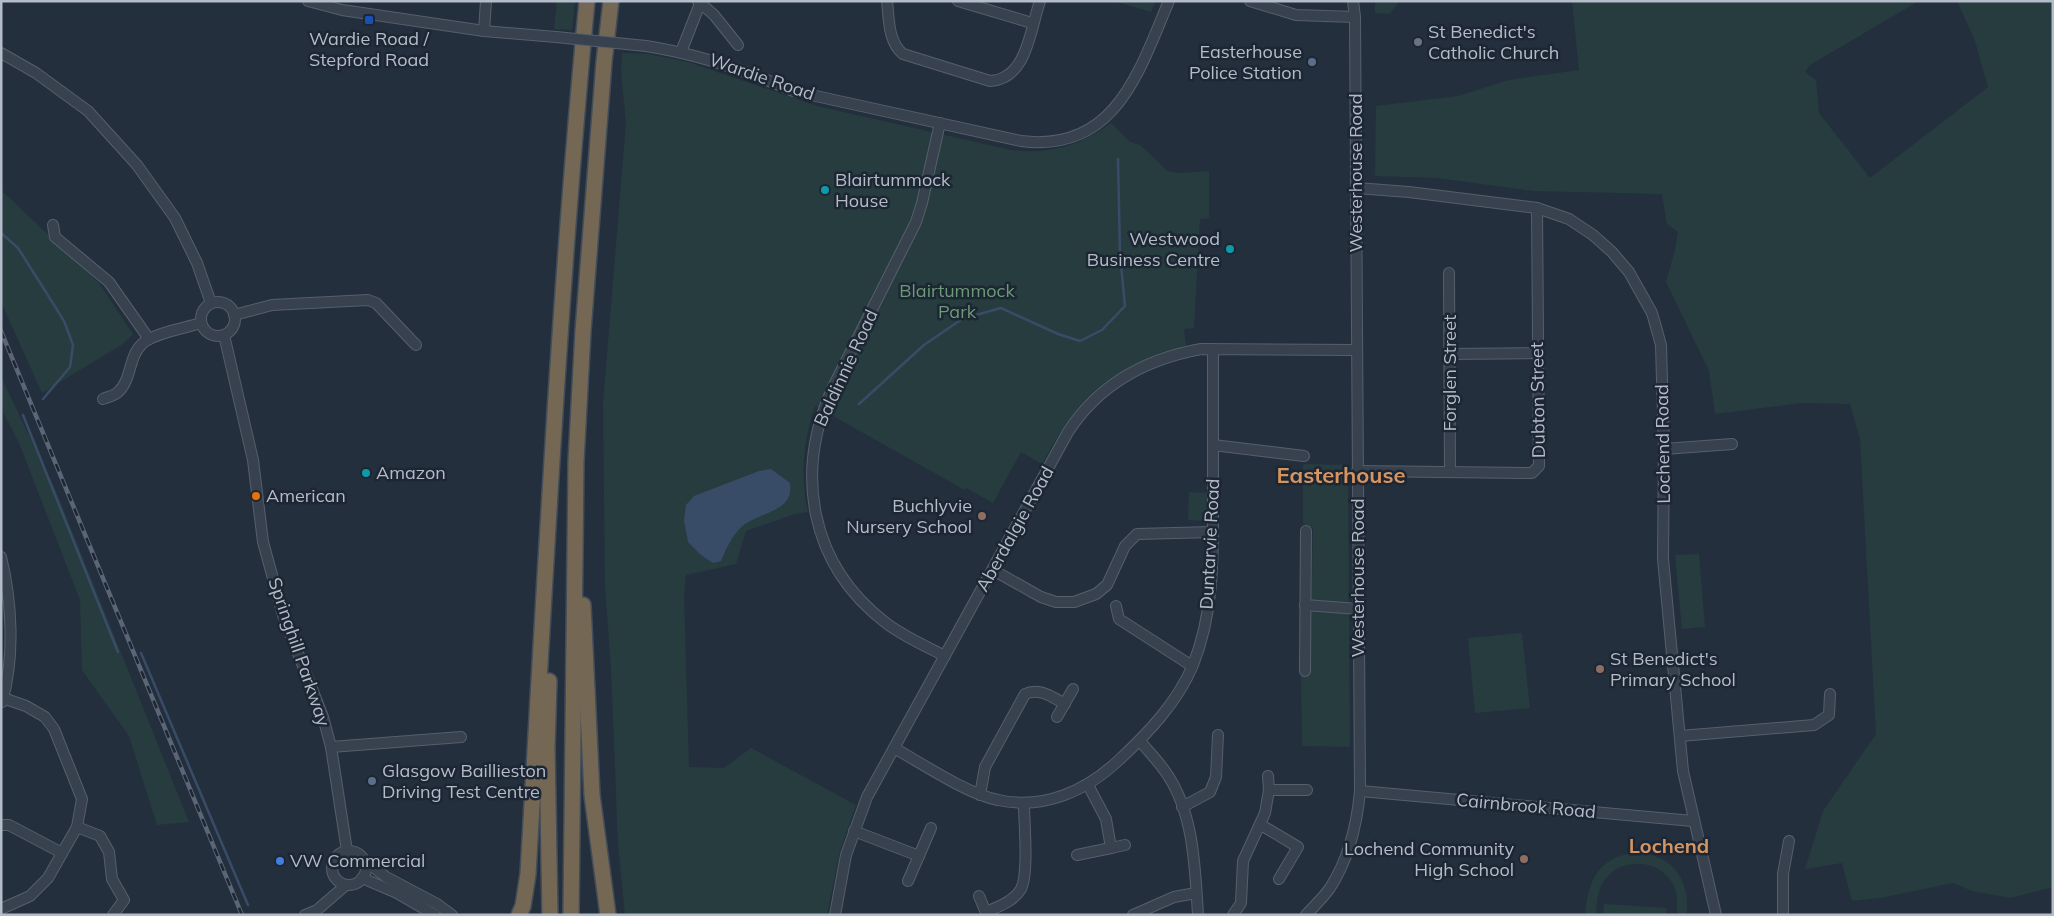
<svg xmlns="http://www.w3.org/2000/svg" width="2054" height="916" font-family="Mulish,sans-serif">
<style>
.green{fill:#263c3f}
.water{fill:#394c67}
.lines{fill:none;stroke-linecap:round;stroke-linejoin:round}
.stream{stroke:#394c67;stroke-width:2.5}
.minor-casing{stroke:#565f6c;stroke-width:12}
.highway-casing{stroke:#434c59;stroke-width:18}
.minor{stroke:#38414e;stroke-width:10}
.highway{stroke:#746855;stroke-width:15}
.rail-casing{stroke:#5a6575;stroke-width:4.5}
.rail{stroke:#1d2633;stroke-width:2.5;stroke-dasharray:8;stroke-linecap:butt}
.minor-bridge-casing{stroke:#565f6c;stroke-width:12;stroke-linecap:butt}
.minor-bridge{stroke:#38414e;stroke-width:10}
.transit-dot{fill:#1a4fb4;stroke:#1d2633;stroke-width:2}
.worship-dot{fill:#6b7280;stroke:#1d2633;stroke-width:2}
.service-dot{fill:#5c6f8a;stroke:#1d2633;stroke-width:2}
.culture-dot{fill:#0f9aa8;stroke:#1d2633;stroke-width:2}
.food-dot{fill:#e8710a;stroke:#1d2633;stroke-width:2}
.education-dot{fill:#8d6e63;stroke:#1d2633;stroke-width:2}
.shop-dot{fill:#3f7fe0;stroke:#1d2633;stroke-width:2}
.labels{text-anchor:middle;stroke-width:5;stroke-linejoin:round;paint-order:stroke}
.poi-label{font-size:18px;fill:#b4bcc9;stroke:#1d2633;text-anchor:start}
.street-label{font-size:18px;fill:#b4bcc9;stroke:#1d2633}
.park-label{font-size:18px;fill:#6b9a76;stroke:#1d2633}
.quarter-label{font-size:20px;font-weight:bold;fill:#d59563;stroke:#1d2633}
.district-label{font-size:22px;font-weight:bold;fill:#d59563;stroke:#1d2633}
</style>
<rect width="100%" height="100%" fill="#242f3e"/>
<g class="green">
<path d="M 557,1 L 575,1 L 572,30 L 554,29 Z"/>
<path d="M 1114,1 L 1156,1 L 1151,12 Z"/>
<path d="M 1375,1 L 1400,1 L 1390,14 L 1375,13 Z"/>
<path d="M 1572,1 L 1919,1 L 1810,65 L 1805,72 L 1816,80 L 1819,113 L 1870,178 L 1988,87 L 1975,41 L 1957,1 L 2053,1 L 2053,887 L 2011,898 L 1972,891 L 1953,883 L 1880,898 L 1852,901 L 1842,863 L 1805,869 L 1823,811 L 1876,734 L 1860,439 L 1850,404 L 1802,403 L 1715,414 L 1709,371 L 1666,282 L 1675,250 L 1678,232 L 1667,224 L 1662,194 L 1533,191 L 1437,178 L 1375,176 L 1376,106 L 1458,96 L 1509,80 L 1579,70 Z"/>
<path d="M 622,53 L 648,54 L 688,62 L 817,106 L 1011,150 C 1048,155 1081,146 1111,123 L 1130,142 L 1140,145 L 1168,171 L 1179,173 L 1209,171 L 1209,218 L 1200,219 L 1194,328 L 1184,329 L 1186,346 C 1139,357 1095,381 1068,421 C 1058,435 1050,450 1042,464 L 1021,452 L 993,503 L 966,488 L 965,490 L 815,406 C 803,440 800,477 808,512 L 795,514 L 746,531 L 736,564 L 686,575 L 684,594 L 689,767 L 724,768 L 751,748 L 856,805 L 840,851 L 827,915 L 625,915 L 618,844 L 611,668 L 605,586 L 603,403 L 626,123 L 621,72 Z"/>
<path d="M 1,190 L 98,282 L 133,334 L 123,344 L 42,393 L 1,302 Z"/>
<path d="M 1,377 L 56,491 L 189,822 L 157,825 L 129,736 L 82,670 L 80,600 L 19,443 L 1,408 Z"/>
<path d="M 1303,464 L 1348,465 L 1350,747 L 1302,746 L 1301,674 L 1310,674 L 1313,528 L 1303,523 Z"/>
<path d="M 1189,492 L 1207,493 L 1207,521 L 1188,520 Z"/>
<path d="M 1699,554 L 1705,627 L 1682,629 L 1675,555 Z"/>
<path d="M 1522,633 L 1530,708 L 1475,713 L 1468,638 Z"/>
<path d="M 1633,853 C 1672,853 1690,878 1687,915 L 1677,915 C 1677,904 1678,894 1673,884 C 1658,857 1617,857 1602,884 C 1597,894 1597,904 1596,915 L 1585,915 C 1588,882 1597,858 1633,853 Z"/>
<path d="M 1604,904 L 1667,908 L 1666,915 L 1603,915 Z"/>
</g>
<path class="water" d="M 771,469 L 790,483 C 794,511 764,511 745,524 C 734,532 726,548 721,561 L 713,563 L 701,555 L 688,542 L 684,520 L 686,505 L 694,496 L 759,471 Z"/>
<g class="lines">
<g class="stream">
<path d="M 1,233 L 18,248 L 44,289 L 64,321 L 73,345 L 70,367 L 43,399"/>
<path d="M 859,404 L 924,345 L 962,319 L 1001,308 L 1058,334 L 1080,341 L 1102,330 L 1125,306 L 1120,254 L 1118,159"/>
<path d="M 23,415 L 118,652"/>
<path d="M 141,653 L 248,905"/>
</g>
<g class="minor-casing">
<g id="minor">
<path d="M 308,1 L 342,10 L 484,31 L 556,37"/>
<path d="M 698,1 L 714,15 L 738,45"/>
<path d="M 887,1 C 889,18 888,42 903,54 L 990,81 C 1027,79 1030,30 1040,1"/>
<path d="M 958,1 L 1032,23"/>
<path d="M 1250,1 L 1296,15 L 1355,17"/>
<path d="M 484,31 L 486,1"/>
<path d="M 646,46 C 698,54 745,70 793,91 L 1021,141 C 1116,153 1139,71 1169,1"/>
<path d="M 681,52 L 701,1"/>
<path d="M 1,53 L 36,73 L 88,111 L 137,165 L 175,218 L 197,263 L 211,303"/>
<path d="M 940,123 L 922,203 L 916,222 L 833,387 C 794,472 809,564 886,623 C 903,636 925,646 945,656"/>
<path d="M 1356,188 L 1409,192 L 1537,208 L 1569,219 L 1593,235 L 1612,252 L 1629,272 L 1652,313 L 1661,345 L 1664,449 L 1663,559 L 1683,771 L 1716,915"/>
<path d="M 53,225 L 55,237 L 109,282 L 149,339"/>
<path d="M 1449,273 L 1450,472"/>
<circle cx="218" cy="319" r="17"/>
<path d="M 234,315 L 272,305 L 368,300 L 376,303 L 416,345"/>
<path d="M 224,335 L 253,460 L 263,542 L 283,615 L 323,717 L 331,747 L 347,851"/>
<path d="M 1450,354 L 1538,353"/>
<path d="M 103,399 C 107,397 113,396 117,393 C 132,381 128,357 142,344 C 153,333 186,328 201,323"/>
<path d="M 1213,445 L 1304,456"/>
<path d="M 1664,449 L 1732,444"/>
<path d="M 1357,471 L 1532,473 L 1539,466 L 1537,208"/>
<path d="M 1,557 C 12,602 15,657 2,702"/>
<path d="M 993,570 L 1041,597 L 1056,602 L 1074,602 L 1096,594 L 1107,585 L 1125,546 L 1137,534 L 1213,532"/>
<path d="M 1305,605 L 1358,609"/>
<path d="M 1116,606 L 1119,619 L 1192,666"/>
<path d="M 1305,671 L 1306,531"/>
<path d="M 1057,717 L 1073,689"/>
<path d="M 1680,736 L 1814,725 L 1829,715 L 1830,694"/>
<path d="M 1140,741 C 1149,752 1159,762 1167,774 C 1194,814 1195,868 1198,915"/>
<path d="M 331,747 L 461,737"/>
<path d="M 894,748 C 923,764 967,794 998,800 C 1044,810 1086,791 1119,760 C 1148,733 1177,703 1193,665 C 1215,610 1213,552 1213,493 C 1213,445 1213,397 1213,349"/>
<path d="M 1269,790 L 1307,790"/>
<path d="M 1360,791 L 1693,821"/>
<path d="M 980,795 L 985,767 L 1025,694 C 1039,687 1052,697 1065,704"/>
<path d="M 1182,807 L 1210,792 L 1216,777 L 1218,735"/>
<path d="M 1,825 L 9,825 L 62,853"/>
<path d="M 1261,825 L 1298,847 L 1279,879"/>
<path d="M 77,827 L 100,836 L 109,852 L 112,879 L 124,900 L 113,915"/>
<path d="M 854,831 L 919,856"/>
<path d="M 1111,848 L 1125,845"/>
<circle cx="349" cy="868" r="17"/>
<path d="M 1077,855 L 1111,848 L 1106,819 L 1088,785"/>
<path d="M 364,860 L 386,877 L 437,904 L 452,915"/>
<path d="M 362,878 L 397,893 L 435,915"/>
<path d="M 908,881 L 931,828"/>
<path d="M 979,896 L 987,915"/>
<path d="M 1,909 L 30,896 L 48,878 L 77,827 L 82,799 L 54,729 L 45,717 L 26,706 L 3,698"/>
<path d="M 986,912 C 998,907 1014,901 1021,889 C 1029,873 1024,823 1024,804"/>
<path d="M 305,915 L 317,910 L 346,885"/>
<path d="M 835,915 L 846,855 L 867,797 L 1068,432 C 1099,384 1146,359 1201,349 L 1357,350"/>
<path d="M 1133,915 L 1174,897 L 1196,893"/>
<path d="M 1233,915 L 1241,903 L 1243,861 L 1265,813 L 1269,790 L 1268,776"/>
<path d="M 1306,915 C 1314,906 1323,898 1330,888 C 1348,860 1357,824 1360,791 L 1355,17 L 1353,1"/>
<path d="M 1783,915 L 1783,874 L 1789,841"/>
</g>
</g>
<g class="highway-casing">
<g id="highway">
<path d="M 583,605 L 592,795 L 608,915"/>
<path d="M 549,681 L 547,748 L 550,915"/>
<path d="M 519,915 L 523,906 L 528,874 C 545,583 559,292 587,1"/>
<path d="M 571,915 L 576,461 L 583,331 L 604,62 L 611,1"/>
</g>
</g>
<use href="#minor" class="minor"/>
<use href="#highway" class="highway"/>
<g class="rail-casing">
<path id="rail" d="M 1,331 L 242,915"/>
</g>
<use href="#rail" class="rail"/>
<g class="minor-bridge-casing">
<path id="minor-bridge" d="M 556,37 L 646,46"/>
</g>
<use href="#minor-bridge" class="minor-bridge"/>
</g>
<rect class="transit-dot" x="364" y="15" width="10" height="10" rx="2.5"/>
<circle class="worship-dot" cx="1418" cy="42" r="5"/>
<g class="service-dot">
<circle cx="1312" cy="62" r="5"/>
<circle cx="372" cy="781" r="5"/>
</g>
<g class="culture-dot">
<circle cx="825" cy="190" r="5"/>
<circle cx="1230" cy="249" r="5"/>
<circle cx="366" cy="473" r="5"/>
</g>
<circle class="food-dot" cx="256" cy="496" r="5"/>
<g class="education-dot">
<circle cx="982" cy="516" r="5"/>
<circle cx="1600" cy="669" r="5"/>
<circle cx="1524" cy="859" r="5"/>
</g>
<circle class="shop-dot" cx="280" cy="861" r="5"/>
<g class="labels">
<g class="poi-label">
<text x="1428" y="38">St Benedict's<tspan x="1428" dy="21">Catholic Church</tspan></text>
<text x="369" y="45" text-anchor="middle">Wardie Road /<tspan x="369" dy="21">Stepford Road</tspan></text>
<text x="1302" y="58" text-anchor="end">Easterhouse<tspan x="1302" dy="21">Police Station</tspan></text>
<text x="835" y="186">Blairtummock<tspan x="835" dy="21">House</tspan></text>
<text x="1220" y="245" text-anchor="end">Westwood<tspan x="1220" dy="21">Business Centre</tspan></text>
<text x="376" y="479">Amazon</text>
<text x="266" y="502">American</text>
<text x="972" y="512" text-anchor="end">Buchlyvie<tspan x="972" dy="21">Nursery School</tspan></text>
<text x="1610" y="665">St Benedict's<tspan x="1610" dy="21">Primary School</tspan></text>
<text x="382" y="777">Glasgow Baillieston<tspan x="382" dy="21">Driving Test Centre</tspan></text>
<text x="1514" y="855" text-anchor="end">Lochend Community<tspan x="1514" dy="21">High School</tspan></text>
<text x="290" y="867">VW Commercial</text>
</g>
<g class="street-label">
<text transform="translate(762 77) rotate(19)" y="6">Wardie Road</text>
<text transform="translate(1356 173) rotate(-90)" y="6">Westerhouse Road</text>
<text transform="translate(846 368) rotate(-65)" y="6">Baldinnie Road</text>
<text transform="translate(1450 373) rotate(-90)" y="6">Forglen Street</text>
<text transform="translate(1538 400) rotate(-91)" y="6">Dubton Street</text>
<text transform="translate(1663 444) rotate(-91)" y="6">Lochend Road</text>
<text transform="translate(1015 529) rotate(-61)" y="6">Aberdalgie Road</text>
<text transform="translate(1210 544) rotate(-87)" y="6">Duntarvie Road</text>
<text transform="translate(1358 578) rotate(-90)" y="6">Westerhouse Road</text>
<text transform="translate(299 652) rotate(71)" y="6">Springhill Parkway</text>
<text transform="translate(1526 806) rotate(5)" y="6">Cairnbrook Road</text>
</g>
<g class="park-label">
<text x="957" y="297">Blairtummock<tspan x="957" dy="21">Park</tspan></text>
</g>
<g class="quarter-label">
<text x="1669" y="853">Lochend</text>
</g>
<g class="district-label">
<text x="1341" y="483">Easterhouse</text>
</g>
</g>
<rect width="2054" height="916" fill="none" stroke="#b4bcc9" stroke-width="5"/>
</svg>
